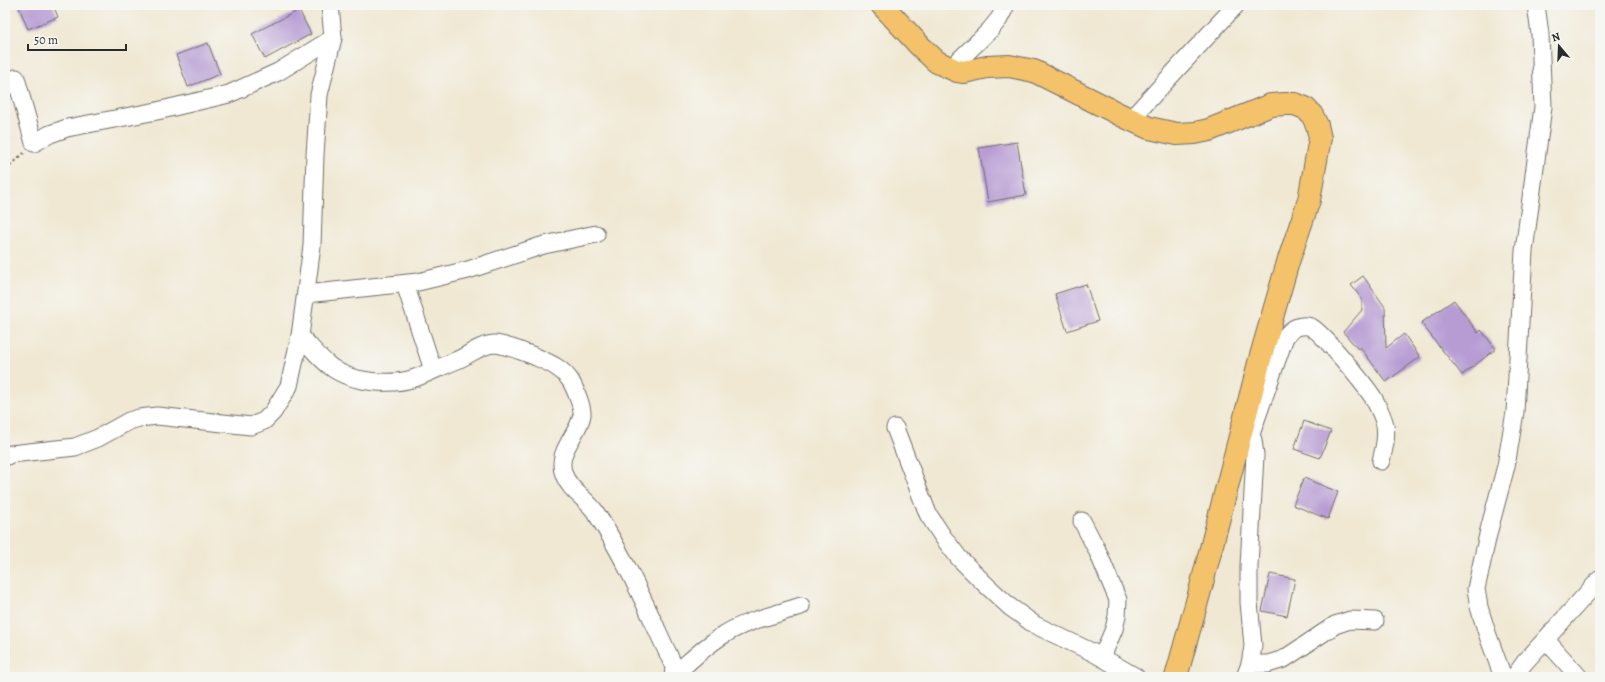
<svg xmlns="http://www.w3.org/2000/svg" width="1605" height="682" font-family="Alegreya,serif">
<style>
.building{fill:#b79cd4}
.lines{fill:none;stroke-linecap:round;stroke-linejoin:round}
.minor-casing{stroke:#706d66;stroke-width:19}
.major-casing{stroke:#706d66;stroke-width:24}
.path{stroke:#706d66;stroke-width:2.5;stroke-dasharray:3 3;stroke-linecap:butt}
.minor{stroke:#fff;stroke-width:17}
.major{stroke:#f3c26a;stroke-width:22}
</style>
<rect width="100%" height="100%" fill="#f6f6f2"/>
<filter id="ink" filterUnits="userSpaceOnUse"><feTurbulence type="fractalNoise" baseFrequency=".025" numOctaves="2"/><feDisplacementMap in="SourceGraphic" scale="8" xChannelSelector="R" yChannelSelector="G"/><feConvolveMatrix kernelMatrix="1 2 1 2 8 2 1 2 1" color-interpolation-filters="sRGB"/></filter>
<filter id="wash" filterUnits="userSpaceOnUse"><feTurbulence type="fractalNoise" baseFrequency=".012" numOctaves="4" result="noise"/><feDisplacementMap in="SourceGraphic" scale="16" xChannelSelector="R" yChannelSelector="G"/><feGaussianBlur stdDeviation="0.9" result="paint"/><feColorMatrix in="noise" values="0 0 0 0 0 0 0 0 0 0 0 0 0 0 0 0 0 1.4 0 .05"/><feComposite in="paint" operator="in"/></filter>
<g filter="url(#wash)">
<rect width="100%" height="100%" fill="#f0e8d3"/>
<g id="blocks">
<g class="building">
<path d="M 18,5 L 53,5 L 58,17 L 28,29 Z"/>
<path d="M 299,10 L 311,34 L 265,59 L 252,34 Z"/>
<path d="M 208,43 L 220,74 L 188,87 L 176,55 Z"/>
<path d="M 1017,142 L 1026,195 L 988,202 L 979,148 Z"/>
<path d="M 1363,276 L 1385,307 L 1386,348 L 1404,334 L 1420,357 L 1386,382 L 1360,347 L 1358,349 L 1343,332 L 1362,310 L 1362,299 L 1351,285 Z"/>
<path d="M 1086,284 L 1098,321 L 1067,331 L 1055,294 Z"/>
<path d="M 1454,300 L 1478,333 L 1481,330 L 1496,349 L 1462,375 L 1421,323 Z"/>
<path d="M 1304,421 L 1331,431 L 1320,458 L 1294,449 Z"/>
<path d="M 1304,478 L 1338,492 L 1328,519 L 1293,505 Z"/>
<path d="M 1270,574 L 1295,579 L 1287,616 L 1262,611 Z"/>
</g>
</g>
</g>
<g filter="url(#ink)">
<use href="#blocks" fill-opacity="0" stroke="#706d66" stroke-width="1"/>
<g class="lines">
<g class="minor-casing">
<g id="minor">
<path d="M 951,68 L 990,30 L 999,19 L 1006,5"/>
<path d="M 16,78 L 34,143 L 50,134 L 67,128 L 157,111 L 229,94 L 278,72 L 333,38"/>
<path d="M 1131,119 L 1236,5"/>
<path d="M 405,284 L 433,370"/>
<path d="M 306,294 L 418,282 L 468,270 L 544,245 L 596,234"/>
<path d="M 300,336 C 310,346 320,359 331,367 C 352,383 391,386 415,378 C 429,373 442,366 455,361 C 468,356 481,344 495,344 C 507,345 523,352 534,356 C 547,362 561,367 570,380 C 574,386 583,407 582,415 C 578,436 555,452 564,475 C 570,491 587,499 596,513 C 626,559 648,611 671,660 L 674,667 L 673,677"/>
<path d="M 1245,425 L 1253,440 L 1255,455 L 1249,566 L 1249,602 L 1253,646 L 1250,664 L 1245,677"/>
<path d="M 895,428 L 928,514 L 943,537 L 959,558 L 985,584 L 1010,607 L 1035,625 L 1094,653 L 1136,677"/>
<path d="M 1251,434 L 1285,337 C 1291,329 1300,323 1311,327 C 1322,332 1366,386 1374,399 C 1378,407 1383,416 1385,425 C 1387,437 1384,449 1381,461"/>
<path d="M 5,457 L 11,454 L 75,447 L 98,438 L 129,421 L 139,418 L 157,416 L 251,426 L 264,421 L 273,412 L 289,386 L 300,336 L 312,246 L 315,155 L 319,95 L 333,38 L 330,5"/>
<path d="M 1082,521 L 1097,550 L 1118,600 L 1117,616 L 1114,629 L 1102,657"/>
<path d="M 1546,640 L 1579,677"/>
<path d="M 1250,664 L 1268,664 L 1284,659 L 1335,625 L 1350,620 L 1375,621"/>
<path d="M 674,675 C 690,661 706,645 725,634 C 745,621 778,614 801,606"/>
<path d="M 1503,677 L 1487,633 L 1479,607 L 1476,589 L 1489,530 L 1506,466 L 1515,412 L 1524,251 L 1543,107 L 1540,34 L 1536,5"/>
<path d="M 1514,677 L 1525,662 L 1600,579"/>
</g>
</g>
<g class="major-casing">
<path id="major" d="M 882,5 L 920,46 L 937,62 L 957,71 L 964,72 L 987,67 L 1009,66 L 1034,71 L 1121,115 L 1149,128 L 1177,134 L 1195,133 L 1209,130 L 1271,105 L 1285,104 L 1295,104 L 1305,108 L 1312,115 L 1317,125 L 1320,138 L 1309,200 L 1288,262 L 1260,359 L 1201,587 L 1176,677"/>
</g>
<path class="path" d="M 5,170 L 24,153"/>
<use href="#minor" class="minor"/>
<use href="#major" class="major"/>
</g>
</g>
<rect width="1605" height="682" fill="none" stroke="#f6f6f2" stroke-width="20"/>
<g transform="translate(1559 46) rotate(341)" stroke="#f6f6f2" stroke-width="3" paint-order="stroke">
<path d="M0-3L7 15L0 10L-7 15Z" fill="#2b2b2b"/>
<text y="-6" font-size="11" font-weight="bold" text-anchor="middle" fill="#2b2b2b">N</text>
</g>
<path d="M28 44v6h98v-6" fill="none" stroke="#2b2b2b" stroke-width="2"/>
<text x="34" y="44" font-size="12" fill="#2b2b2b" stroke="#f6f6f2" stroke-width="3" paint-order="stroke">50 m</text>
</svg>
